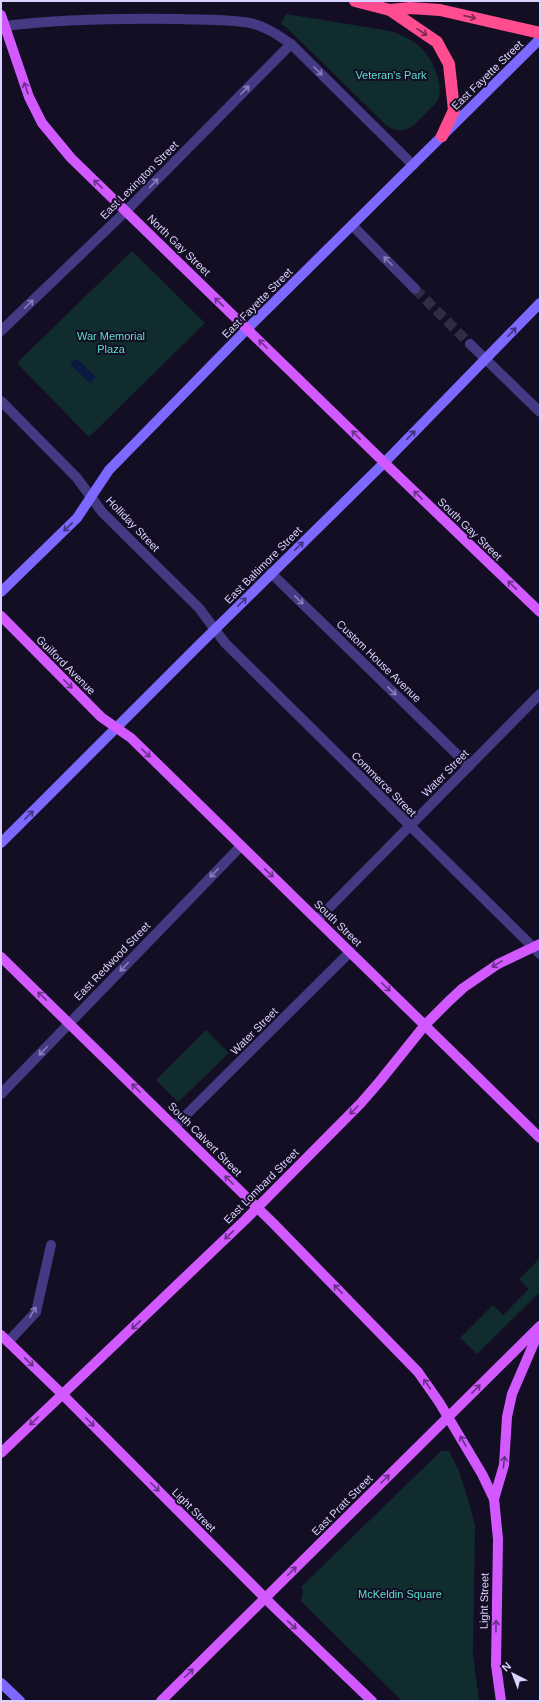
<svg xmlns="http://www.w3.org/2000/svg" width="541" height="1702" font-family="Arial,sans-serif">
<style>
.green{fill:#112c2e}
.water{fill:#0a1842}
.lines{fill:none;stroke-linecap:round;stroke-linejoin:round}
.minor-tunnel{stroke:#322b45;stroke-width:10;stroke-dasharray:10 5;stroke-linecap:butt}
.minor{stroke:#443983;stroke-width:10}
.secondary{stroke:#7d69ff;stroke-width:10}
.primary{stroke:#d259ff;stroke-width:10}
.motorway{stroke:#ff4d8f;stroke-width:12}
.oneway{stroke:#7e2a54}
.oneway2{stroke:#887ebb}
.oneway3{stroke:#693087}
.oneway4{stroke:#3e327c}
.labels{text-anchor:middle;stroke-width:4;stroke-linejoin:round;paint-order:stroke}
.park-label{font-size:11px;fill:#5ddfcd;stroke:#140e24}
.street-label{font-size:11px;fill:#dcd2ff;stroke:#140e24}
</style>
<rect width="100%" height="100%" fill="#140e24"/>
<g class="green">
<path d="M 286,14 L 390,31 C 414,39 427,48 436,72 C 439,80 441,88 439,97 C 437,103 432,107 428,111 C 414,125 407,137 387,126 L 287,28 L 281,24 Z"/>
<path d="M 132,251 L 205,323 L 89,437 L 17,363 Z"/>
<path d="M 206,1030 L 229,1053 L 178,1102 L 156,1080 Z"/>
<path d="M 540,1258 L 540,1292 L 477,1354 L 460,1338 L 493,1305 L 503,1315 L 529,1289 L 519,1279 Z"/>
<path d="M 441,1451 L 449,1451 L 459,1471 L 470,1506 L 475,1526 L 473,1654 L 479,1701 L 402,1701 L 301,1601 L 303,1590 L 301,1587 Z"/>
</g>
<path class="water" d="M 76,359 L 77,359 L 95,376 L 95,378 L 90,383 L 71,365 L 71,363 Z"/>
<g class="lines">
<path class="minor-tunnel" d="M 415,289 L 470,344"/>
<g class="minor">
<path d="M 5,26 C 63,19 122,18 180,19 C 203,20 228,19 250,23 C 265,26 278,35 291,44 L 413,165"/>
<path d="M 352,225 L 415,289"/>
<path d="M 1,331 L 126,211 L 291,44"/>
<path d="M 470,344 L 540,412"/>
<path d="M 1,401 L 77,478 L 102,512 L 199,608 L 225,643 L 540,954"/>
<path d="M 271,573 L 469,766"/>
<path d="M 317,920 L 540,694"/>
<path d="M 1,1094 L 241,846"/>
<path d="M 175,1126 L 350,952"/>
<path d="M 8,1342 L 36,1312 L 51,1245"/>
</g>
<g class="secondary">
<path d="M 1,592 L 77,518 L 109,470 L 247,329 L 540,39"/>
<path d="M 1,843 L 201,643 L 384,463 L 540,303"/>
<path d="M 1,1683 L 20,1701"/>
</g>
<g class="primary">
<path d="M 1,15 L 29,97 L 42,123 L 71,158 L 393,471 L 540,612"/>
<path d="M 1,616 L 101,717 L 131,738 L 540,1138"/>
<path d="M 1,957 L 273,1223 L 418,1372 L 439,1402 L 482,1474 L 494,1499 L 498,1539 L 496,1665 L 501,1701"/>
<path d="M 1,1335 L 62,1394 L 276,1609 L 372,1701"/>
<path d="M 1,1453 L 245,1220 L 361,1103 L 380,1081 L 425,1025 L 449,1001 L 463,988 L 498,964 L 540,944"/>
<path d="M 494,1499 L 504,1465 L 507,1417 L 512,1394 L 540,1329"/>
<path d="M 161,1701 L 540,1326"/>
</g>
<g class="motorway">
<path d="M 355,1 L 390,10 L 410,8 L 440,10 L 540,33"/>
<path d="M 390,10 L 437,42 L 449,64 L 454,110 L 442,136"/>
</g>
</g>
<defs><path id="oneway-shaft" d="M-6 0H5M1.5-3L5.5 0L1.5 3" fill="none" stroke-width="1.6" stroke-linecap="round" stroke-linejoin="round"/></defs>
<g class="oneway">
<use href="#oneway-shaft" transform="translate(470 17) rotate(13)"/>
<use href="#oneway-shaft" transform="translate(422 32) rotate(33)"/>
</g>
<g class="oneway2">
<use href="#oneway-shaft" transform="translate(318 71) rotate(45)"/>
<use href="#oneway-shaft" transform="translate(245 90) rotate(-46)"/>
<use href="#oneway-shaft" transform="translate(154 183) rotate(-46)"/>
<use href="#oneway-shaft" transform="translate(388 261) rotate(-135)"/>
<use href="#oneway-shaft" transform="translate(29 304) rotate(-44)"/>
<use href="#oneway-shaft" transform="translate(299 600) rotate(44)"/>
<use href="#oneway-shaft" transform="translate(392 691) rotate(44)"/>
<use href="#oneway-shaft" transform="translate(214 873) rotate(134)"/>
<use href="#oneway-shaft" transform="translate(124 967) rotate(134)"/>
<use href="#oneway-shaft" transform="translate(43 1051) rotate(134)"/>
<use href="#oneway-shaft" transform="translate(33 1312) rotate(-59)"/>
</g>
<g class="oneway3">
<use href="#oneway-shaft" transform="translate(26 88) rotate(-109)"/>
<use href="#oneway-shaft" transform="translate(98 184) rotate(-136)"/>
<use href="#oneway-shaft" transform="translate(219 302) rotate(-136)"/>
<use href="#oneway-shaft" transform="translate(263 344) rotate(-135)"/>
<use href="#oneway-shaft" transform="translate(356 435) rotate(-135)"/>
<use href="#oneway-shaft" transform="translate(418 495) rotate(-136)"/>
<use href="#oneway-shaft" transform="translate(512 585) rotate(-136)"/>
<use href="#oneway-shaft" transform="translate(68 684) rotate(45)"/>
<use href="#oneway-shaft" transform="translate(146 753) rotate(44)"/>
<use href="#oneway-shaft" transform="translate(269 873) rotate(44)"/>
<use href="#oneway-shaft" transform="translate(497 964) rotate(149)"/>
<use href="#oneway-shaft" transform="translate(386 987) rotate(44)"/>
<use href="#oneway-shaft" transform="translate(42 996) rotate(-136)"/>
<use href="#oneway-shaft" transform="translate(136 1088) rotate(-135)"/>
<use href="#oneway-shaft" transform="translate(354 1110) rotate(135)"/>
<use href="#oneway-shaft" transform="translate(229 1180) rotate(-135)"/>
<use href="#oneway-shaft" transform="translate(229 1235) rotate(136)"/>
<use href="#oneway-shaft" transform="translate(338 1289) rotate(-134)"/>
<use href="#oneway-shaft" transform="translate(136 1325) rotate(137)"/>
<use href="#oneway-shaft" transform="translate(29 1362) rotate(44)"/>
<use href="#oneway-shaft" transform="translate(427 1384) rotate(-124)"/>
<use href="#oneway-shaft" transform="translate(476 1389) rotate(-45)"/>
<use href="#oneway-shaft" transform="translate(34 1421) rotate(136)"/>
<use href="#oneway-shaft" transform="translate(90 1422) rotate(45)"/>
<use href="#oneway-shaft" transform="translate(463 1441) rotate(-120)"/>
<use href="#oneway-shaft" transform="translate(504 1462) rotate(-83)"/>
<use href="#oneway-shaft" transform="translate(385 1479) rotate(-45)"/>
<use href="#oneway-shaft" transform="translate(155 1487) rotate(45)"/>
<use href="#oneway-shaft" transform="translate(292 1571) rotate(-45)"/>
<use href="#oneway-shaft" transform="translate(292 1625) rotate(43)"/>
<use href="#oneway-shaft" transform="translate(496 1626) rotate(-89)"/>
<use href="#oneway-shaft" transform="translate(189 1673) rotate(-45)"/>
</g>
<g class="oneway4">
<use href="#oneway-shaft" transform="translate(512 332) rotate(-46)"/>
<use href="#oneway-shaft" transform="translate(411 435) rotate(-46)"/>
<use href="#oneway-shaft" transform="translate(68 527) rotate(136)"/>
<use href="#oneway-shaft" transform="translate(299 546) rotate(-44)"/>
<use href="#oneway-shaft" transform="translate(242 602) rotate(-45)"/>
<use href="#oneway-shaft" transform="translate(29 815) rotate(-45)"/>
</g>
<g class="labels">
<g class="park-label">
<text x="391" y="79">Veteran's Park</text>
<text x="111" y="340">War Memorial<tspan x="111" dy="13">Plaza</tspan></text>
<text x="400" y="1598">McKeldin Square</text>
</g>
<g class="street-label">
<text transform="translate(487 75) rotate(-44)" y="4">East Fayette Street</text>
<text transform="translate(139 180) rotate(-45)" y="4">East Lexington Street</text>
<text transform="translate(179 245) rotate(44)" y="4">North Gay Street</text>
<text transform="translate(257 303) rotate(-45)" y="4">East Fayette Street</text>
<text transform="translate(133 524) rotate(46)" y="4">Holliday Street</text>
<text transform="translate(470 529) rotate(44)" y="4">South Gay Street</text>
<text transform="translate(263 565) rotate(-45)" y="4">East Baltimore Street</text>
<text transform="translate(379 661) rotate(44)" y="4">Custom House Avenue</text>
<text transform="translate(66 665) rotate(45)" y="4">Guilford Avenue</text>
<text transform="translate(445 773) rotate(-45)" y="4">Water Street</text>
<text transform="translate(384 784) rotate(45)" y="4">Commerce Street</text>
<text transform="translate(338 923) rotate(44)" y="4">South Street</text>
<text transform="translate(112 961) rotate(-46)" y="4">East Redwood Street</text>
<text transform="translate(254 1031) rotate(-45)" y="4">Water Street</text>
<text transform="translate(205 1139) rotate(45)" y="4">South Calvert Street</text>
<text transform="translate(261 1186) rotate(-45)" y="4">East Lombard Street</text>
<text transform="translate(342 1505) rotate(-45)" y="4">East Pratt Street</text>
<text transform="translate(194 1510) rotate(45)" y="4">Light Street</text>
<text transform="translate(484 1601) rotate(-89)" y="4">Light Street</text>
</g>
</g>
<rect width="541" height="1702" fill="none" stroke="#dcd2ff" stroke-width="4"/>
<g transform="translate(513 1674) rotate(318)" stroke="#140e24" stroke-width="3" paint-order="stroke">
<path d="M0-3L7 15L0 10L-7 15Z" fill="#dcd2ff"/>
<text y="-6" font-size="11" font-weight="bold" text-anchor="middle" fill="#dcd2ff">N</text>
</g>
</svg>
